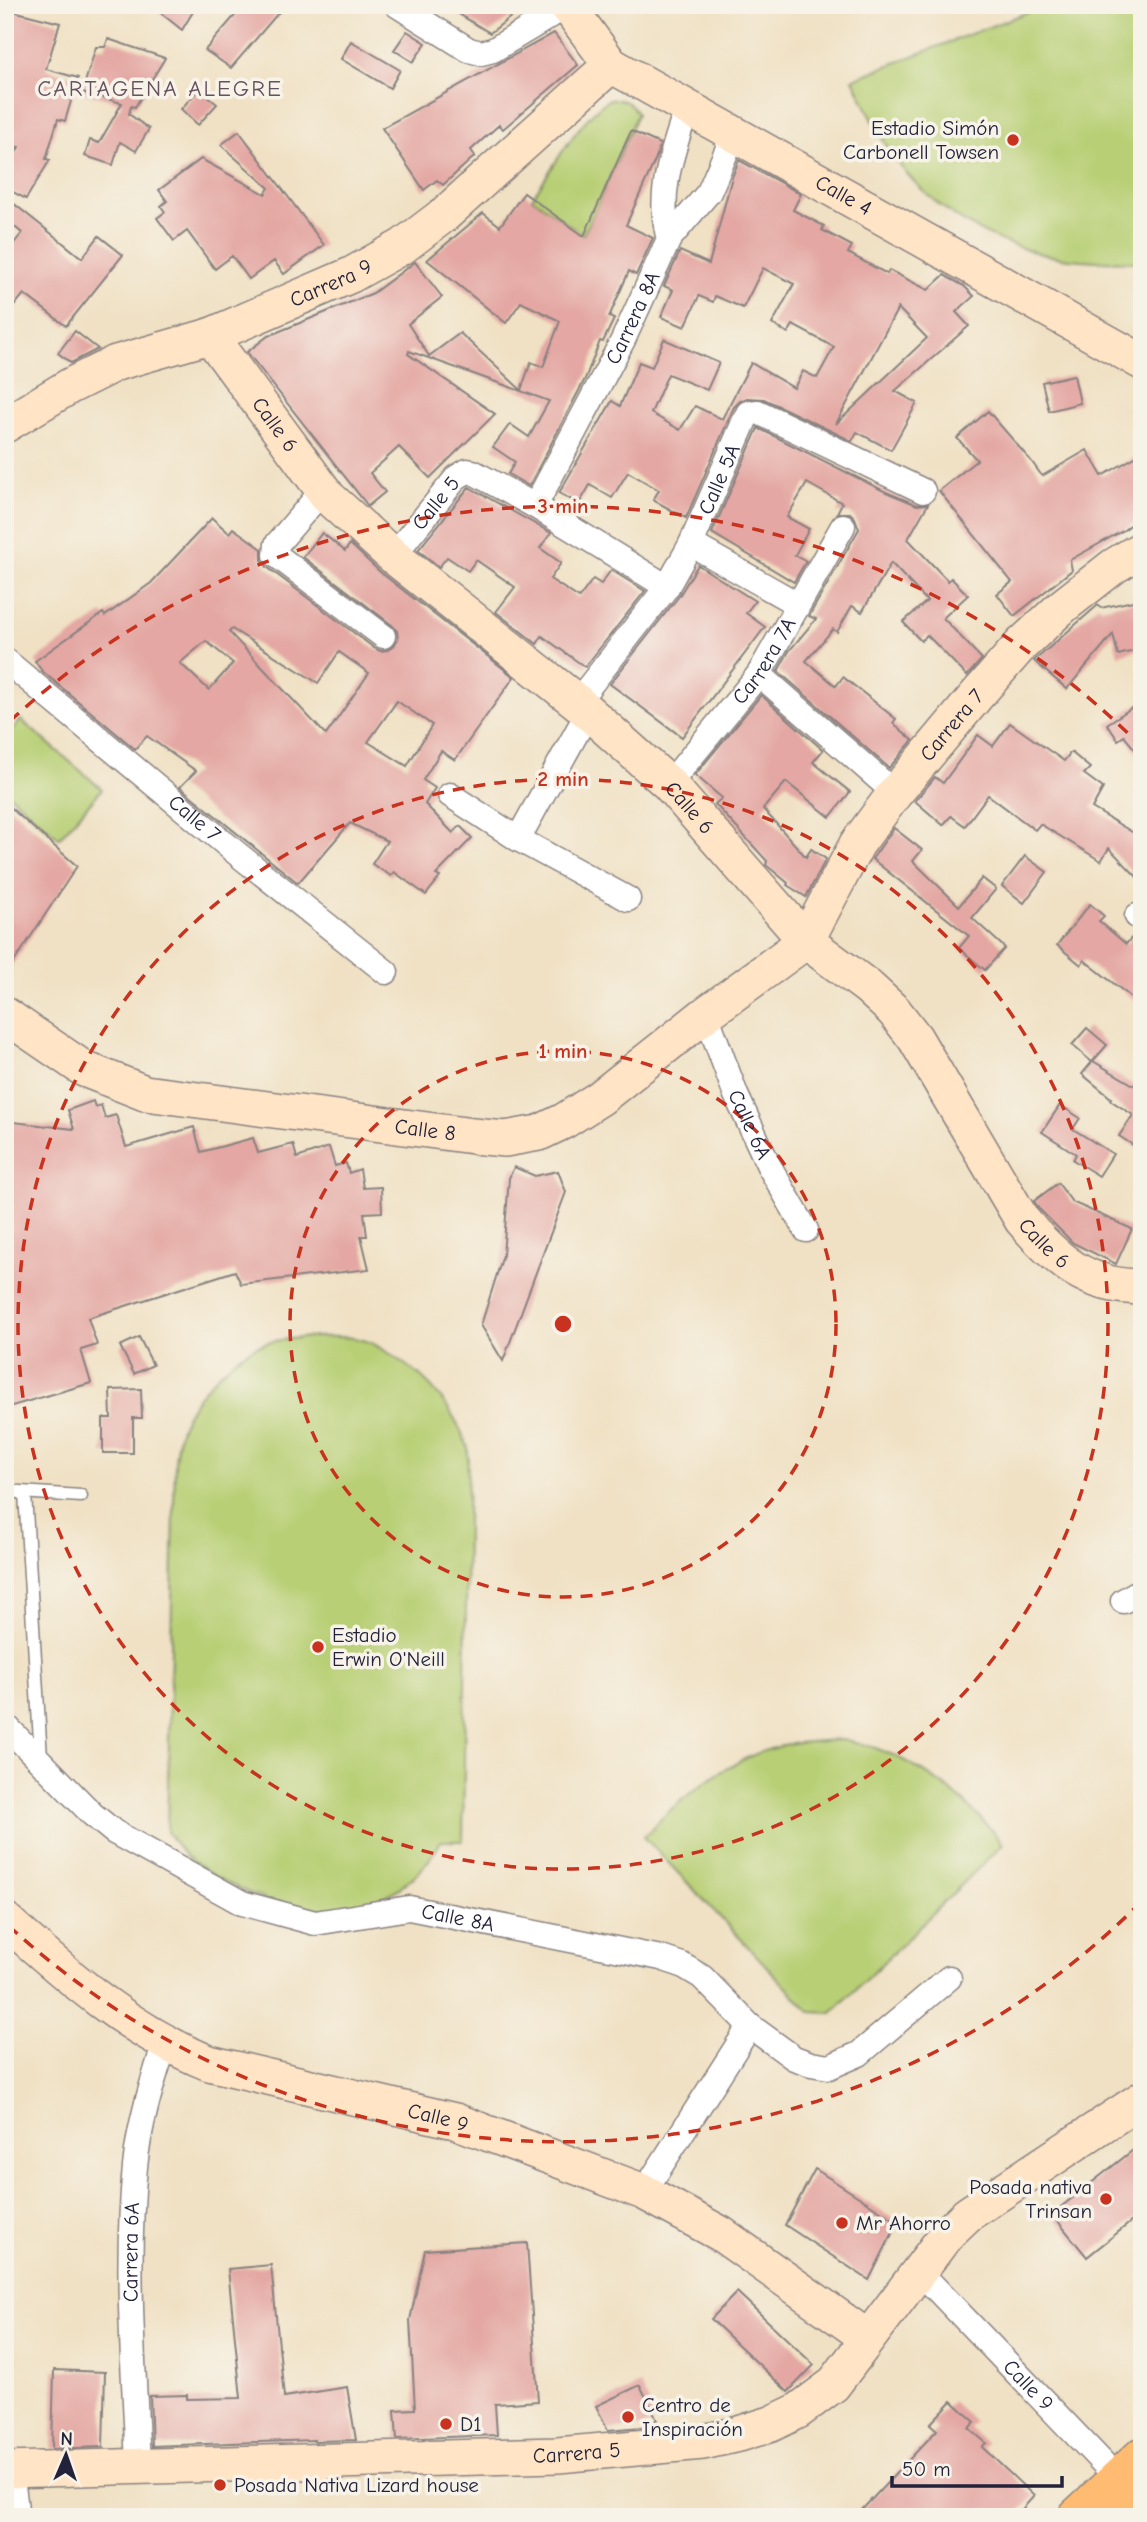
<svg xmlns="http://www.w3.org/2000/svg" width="1147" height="2522" font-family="'Comic Neue',sans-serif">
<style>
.green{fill:#b8cf74;stroke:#6d7858;stroke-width:2}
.building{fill:#e4a7a3;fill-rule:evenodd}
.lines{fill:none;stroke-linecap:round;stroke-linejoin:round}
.lane-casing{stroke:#898280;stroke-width:15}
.street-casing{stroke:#898280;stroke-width:27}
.secondary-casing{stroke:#898280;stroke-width:38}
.highway-casing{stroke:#898280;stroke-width:41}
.lane{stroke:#fff;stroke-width:12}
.street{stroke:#fff;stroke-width:24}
.secondary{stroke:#ffe4c6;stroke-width:35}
.highway{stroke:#febb71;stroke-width:38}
.ring{fill:none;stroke:#c8321e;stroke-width:3.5;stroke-dasharray:12 9}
.poi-dot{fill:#c8321e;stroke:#f7f3e8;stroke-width:2.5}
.labels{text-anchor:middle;stroke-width:7;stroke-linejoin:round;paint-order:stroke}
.poi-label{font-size:21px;fill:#22223b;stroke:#f7f3e8;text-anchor:start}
.street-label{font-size:21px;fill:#22223b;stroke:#f7f3e8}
.neighbourhood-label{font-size:23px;letter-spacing:2px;fill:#66515f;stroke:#f7f3e8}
.centre{fill:#c8321e;stroke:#f7f3e8;stroke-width:3.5}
.ring-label{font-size:21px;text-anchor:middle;font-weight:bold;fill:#c8321e;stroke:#f7f3e8;stroke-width:7;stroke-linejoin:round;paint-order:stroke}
</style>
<rect width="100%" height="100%" fill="#f7f3e8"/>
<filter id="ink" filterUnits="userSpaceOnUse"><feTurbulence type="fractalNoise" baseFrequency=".0143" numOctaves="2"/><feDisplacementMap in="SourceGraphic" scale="14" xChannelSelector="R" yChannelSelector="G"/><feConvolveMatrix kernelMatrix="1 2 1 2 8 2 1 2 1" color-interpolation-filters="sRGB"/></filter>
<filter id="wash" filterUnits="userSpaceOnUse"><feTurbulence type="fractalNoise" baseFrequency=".00686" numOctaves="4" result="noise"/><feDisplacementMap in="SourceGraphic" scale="28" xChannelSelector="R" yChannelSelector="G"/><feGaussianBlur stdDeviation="1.57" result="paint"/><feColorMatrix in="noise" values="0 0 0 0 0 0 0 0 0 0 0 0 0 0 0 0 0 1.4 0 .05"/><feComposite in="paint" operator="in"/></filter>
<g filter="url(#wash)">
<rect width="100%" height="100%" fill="#f0e1c4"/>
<g class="green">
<path d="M 1046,5 L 1142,5 L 1142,262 C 1115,261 1088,262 1062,258 C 996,247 935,213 895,159 C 878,135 866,105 853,79 Z"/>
<path d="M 609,99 C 623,99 631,101 637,114 L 595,212 L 583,235 L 532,198 C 555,165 576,123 609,99 Z"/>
<path d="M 21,720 L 102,789 L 59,838 L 5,791 L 5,738 Z"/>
<path d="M 309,1337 C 326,1337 346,1335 363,1340 C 374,1343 386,1351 396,1358 C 431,1380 454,1409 468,1448 L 463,1841 L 441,1841 C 409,1901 350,1917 286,1907 C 278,1906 269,1901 261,1898 C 234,1887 210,1876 187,1857 C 179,1850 173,1840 167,1832 L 175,1461 C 176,1452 177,1443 179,1434 C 188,1401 233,1352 266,1343 C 279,1339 295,1339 309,1337 Z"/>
<path d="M 846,1740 C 908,1752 965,1795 1003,1844 L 832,2013 L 810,2012 L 644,1837 C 678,1798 735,1754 787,1745 C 806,1741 826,1741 846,1740 Z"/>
</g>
<g id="blocks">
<g class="building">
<path d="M 151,5 L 197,5 L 182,30 Z"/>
<path d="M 244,5 L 285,5 L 231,68 L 205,50 Z"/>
<path d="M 444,5 L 526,5 L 490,33 Z"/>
<path d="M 5,9 L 60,23 L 46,69 L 78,78 L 65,121 L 58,119 L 46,159 L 50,160 L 26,199 L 5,188 L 5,173 L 19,147 L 5,146 Z"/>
<path d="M 407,31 L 426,43 L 413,62 L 394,50 Z"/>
<path d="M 554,33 L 578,65 L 503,129 L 499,125 L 471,150 L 475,156 L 443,185 L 437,180 L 424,190 L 382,128 Z"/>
<path d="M 108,39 L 165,58 L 135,107 L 131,106 L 129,114 L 149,129 L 136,151 L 120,142 L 113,165 L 85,156 L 90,140 L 99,143 L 122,103 L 82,92 L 96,47 L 105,47 Z"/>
<path d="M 351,41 L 400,70 L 390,88 L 341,59 Z"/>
<path d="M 199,89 L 217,104 L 198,125 L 181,109 Z"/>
<path d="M 239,131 L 324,245 L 284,274 L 274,261 L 249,279 L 232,256 L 215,269 L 187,231 L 174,241 L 157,218 L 165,212 L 161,206 L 167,201 L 159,190 L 201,159 L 265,194 L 269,188 L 221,145 Z"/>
<path d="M 631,131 L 660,144 L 656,158 L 626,225 L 653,238 L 636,275 L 629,271 L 609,317 L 614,319 L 603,342 L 600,341 L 585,379 L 529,486 L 508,474 L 515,462 L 493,447 L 510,424 L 529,437 L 549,401 L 409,351 L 408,354 L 495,414 L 430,478 L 399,447 L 370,473 L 385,492 L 368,506 L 247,352 L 268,336 L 373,293 L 415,262 L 442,297 L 408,324 L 429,356 L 460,333 L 521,390 L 531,362 L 543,367 L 560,321 L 521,302 L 506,323 L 427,260 L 483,213 L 500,226 L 524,193 L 584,236 Z"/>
<path d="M 739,160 L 801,194 L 793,210 L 824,226 L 822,230 L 852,246 L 848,253 L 887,274 L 889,270 L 928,290 L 944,275 L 964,286 L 974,296 L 956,312 L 969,326 L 895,391 L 917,403 L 891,450 L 857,432 L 852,441 L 764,399 L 747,398 L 740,401 L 734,407 L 686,518 L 653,500 L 659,490 L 628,472 L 612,498 L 590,485 L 579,504 L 559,493 L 612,401 L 620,406 L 639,362 L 652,367 L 664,339 L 719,363 L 707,390 L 668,374 L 651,413 L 680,430 L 695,406 L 722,419 L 751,363 L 794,388 L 803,371 L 817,378 L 834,347 L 793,325 L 788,333 L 772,324 L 794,284 L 763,268 L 743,308 L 715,296 L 713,302 L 699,296 L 685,327 L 661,317 L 673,290 L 664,286 L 680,251 L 709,264 L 732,177 ZM 898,308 L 927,338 L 836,424 Z"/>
<path d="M 13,203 L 82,258 L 99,236 L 123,255 L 66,326 L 24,294 L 5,317 L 5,255 L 22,233 L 5,219 L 5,212 Z"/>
<path d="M 75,331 L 98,349 L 71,363 L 58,353 Z"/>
<path d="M 1074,375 L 1080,403 L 1049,411 L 1042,382 Z"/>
<path d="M 988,411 L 1032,462 L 1042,476 L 1087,450 L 1102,476 L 1142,453 L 1142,516 L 1124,530 L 1070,560 L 1072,570 L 1014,616 L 997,594 L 1012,582 L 939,491 L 977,460 L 957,438 Z"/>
<path d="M 758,428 L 886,492 L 917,505 L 928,504 L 908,539 L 948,581 L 951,578 L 968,595 L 943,618 L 982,659 L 967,676 L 927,635 L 921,641 L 903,622 L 927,601 L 891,563 L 862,612 L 852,606 L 837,632 L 833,629 L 806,661 L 836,686 L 843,677 L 896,719 L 893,723 L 913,740 L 889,768 L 778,671 L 789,651 L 816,619 L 809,616 L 859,529 L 855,518 L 850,513 L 837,513 L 842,503 L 807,483 L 787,517 L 809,529 L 795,555 L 806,561 L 794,582 L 712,533 Z"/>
<path d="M 469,487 L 551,533 L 540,548 L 561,563 L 550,579 L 579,598 L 593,579 L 601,584 L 611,570 L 645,591 L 585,667 L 542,636 L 537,644 L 496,612 L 515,587 L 476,560 L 468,571 L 447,557 L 439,567 L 418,550 Z"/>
<path d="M 212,518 L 229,533 L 233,528 L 262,549 L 262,560 L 267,567 L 374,648 L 380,651 L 388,650 L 394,645 L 398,639 L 397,631 L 392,625 L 303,557 L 322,533 L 345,551 L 350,544 L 380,572 L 514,677 L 455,760 L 441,751 L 423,780 L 435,788 L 425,804 L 453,833 L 460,826 L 472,838 L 436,875 L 440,877 L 426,895 L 394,872 L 391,876 L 372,864 L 387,841 L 350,823 L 298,883 L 180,787 L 196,771 L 147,736 L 135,749 L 42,671 L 35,661 L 103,613 L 105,616 L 151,583 ZM 232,629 L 318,683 L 339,652 L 369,673 L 326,735 L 229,632 ZM 206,641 L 233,663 L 209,690 L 180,663 ZM 397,701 L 432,725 L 407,766 L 368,742 Z"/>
<path d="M 698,565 L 755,601 L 746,613 L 765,627 L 682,737 L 610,684 L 679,596 Z"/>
<path d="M 1142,599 L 1142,619 L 1138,620 L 1142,649 L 1118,655 L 1113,634 L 1067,689 L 1034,661 L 1098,605 L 1101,608 Z"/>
<path d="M 761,695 L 823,750 L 813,762 L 850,792 L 830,817 L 786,782 L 763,809 L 806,857 L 811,849 L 826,859 L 806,897 L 787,885 L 788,883 L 766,865 L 767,861 L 715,804 L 722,798 L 695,775 Z"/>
<path d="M 1142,701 L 1142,758 L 1124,736 L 1118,740 L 1107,724 Z"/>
<path d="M 1010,723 L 1064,761 L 1071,752 L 1090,768 L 1084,774 L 1103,788 L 1092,808 L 1142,838 L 1142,882 L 1109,848 L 1101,861 L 1040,824 L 1035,830 L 988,795 L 965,826 L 951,816 L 943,825 L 915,801 L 935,777 L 943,783 L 978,735 L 993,746 Z"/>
<path d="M 5,803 L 77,866 L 5,976 Z"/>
<path d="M 894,828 L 922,850 L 913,861 L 959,906 L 982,878 L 996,889 L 972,918 L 1005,948 L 985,970 L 959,948 L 969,936 L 872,859 Z"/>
<path d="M 1025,856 L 1047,872 L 1024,903 L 1002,886 Z"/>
<path d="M 1090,904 L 1104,916 L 1099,921 L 1126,944 L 1138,931 L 1142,930 L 1142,1006 L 1084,960 L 1081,965 L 1057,945 Z"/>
<path d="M 1087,1028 L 1107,1045 L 1093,1061 L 1142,1090 L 1142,1151 L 1119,1136 L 1133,1115 L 1110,1100 L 1111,1098 L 1082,1074 L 1092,1062 L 1072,1045 Z"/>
<path d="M 93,1101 L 95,1107 L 101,1105 L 105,1118 L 116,1115 L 126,1147 L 194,1127 L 201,1152 L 253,1138 L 258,1153 L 293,1144 L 297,1158 L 329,1147 L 335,1166 L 346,1163 L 349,1173 L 360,1169 L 363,1188 L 381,1187 L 382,1212 L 364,1213 L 367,1236 L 361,1236 L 369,1269 L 241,1284 L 235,1271 L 88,1318 L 97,1345 L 81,1350 L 91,1383 L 5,1408 L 5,1121 L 74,1129 L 68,1110 Z"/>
<path d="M 1060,1105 L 1080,1118 L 1073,1129 L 1113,1154 L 1099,1176 L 1073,1160 L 1076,1154 L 1042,1132 Z"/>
<path d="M 514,1167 L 535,1176 L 558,1171 L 566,1192 L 503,1361 L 481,1325 L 503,1255 L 509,1178 Z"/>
<path d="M 1058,1183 L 1072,1202 L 1132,1229 L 1116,1264 L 1073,1243 L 1038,1208 L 1034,1201 Z"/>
<path d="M 139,1337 L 153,1365 L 134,1374 L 120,1346 Z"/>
<path d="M 141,1389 L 142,1418 L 133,1418 L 133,1453 L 103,1453 L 103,1418 L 111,1418 L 110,1390 Z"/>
<path d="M 1142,2143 L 1142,2213 L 1087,2257 L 1052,2214 Z"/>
<path d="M 815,2169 L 898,2222 L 869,2280 L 785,2225 Z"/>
<path d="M 527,2243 L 538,2401 L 495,2404 L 497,2435 L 397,2439 L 395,2410 L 415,2409 L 410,2320 L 425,2250 Z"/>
<path d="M 271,2265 L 284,2397 L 347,2387 L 356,2440 L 314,2441 L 314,2440 L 152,2446 L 150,2396 L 187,2395 L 187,2399 L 241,2398 L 228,2269 Z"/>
<path d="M 737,2292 L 814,2365 L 788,2392 L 711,2319 Z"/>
<path d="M 54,2370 L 105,2372 L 103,2447 L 52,2449 Z"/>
<path d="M 640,2385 L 657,2420 L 642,2427 L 608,2430 L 596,2406 Z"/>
<path d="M 952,2401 L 975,2422 L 969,2428 L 986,2443 L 982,2447 L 1034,2496 L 1015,2517 L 855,2517 L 937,2430 L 930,2424 Z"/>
</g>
</g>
</g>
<g filter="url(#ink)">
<use href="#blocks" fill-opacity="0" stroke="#898280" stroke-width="2"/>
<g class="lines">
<g class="lane-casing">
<g id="lane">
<path d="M 5,1491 L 81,1496"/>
<path d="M 25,1493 L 41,1758"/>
</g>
</g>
<g class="street-casing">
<g id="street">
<path d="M 397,5 L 469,50 L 481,53 L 493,50 L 567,6"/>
<path d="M 669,239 C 656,194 673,151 687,108"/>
<path d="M 323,490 L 277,544 L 276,555 L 383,636"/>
<path id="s1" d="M 535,506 L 623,340 L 669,239 L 709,192 L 734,134"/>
<path d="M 691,544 L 797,604"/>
<path id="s2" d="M 393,556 L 457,477 L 467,471 L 473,472 L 535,506 L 667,587"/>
<path id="s3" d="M 5,660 L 240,856 L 386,972"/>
<path d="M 759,674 L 895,793"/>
<path id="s4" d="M 577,702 L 667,587 L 691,544 L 748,413 L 758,412 L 923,491"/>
<path id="s5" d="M 669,784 L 759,674 L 843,526"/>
<path d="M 450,795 L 518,839 L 628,899"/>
<path d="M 518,839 L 588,712"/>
<path d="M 1137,916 L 1142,915"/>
<path id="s6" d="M 706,1014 L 736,1095 L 769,1166 L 806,1230"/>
<path d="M 1123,1601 L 1142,1590"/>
<path id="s7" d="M 5,1725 L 92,1814 L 114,1832 L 242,1903 L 315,1923 L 409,1908 L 661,1958 L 682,1965 L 702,1977 L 750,2026 L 644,2192"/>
<path d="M 750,2026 L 794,2058 L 811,2064 L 829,2067 L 859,2054 L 949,1978"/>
<path id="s8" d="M 919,2271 L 1127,2488"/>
<path id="s9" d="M 138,2466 C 134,2367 125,2266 135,2167 C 139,2125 152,2083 165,2043"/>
<path d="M 11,2470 L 17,2517"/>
</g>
</g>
<g class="secondary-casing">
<g id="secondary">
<path id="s10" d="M 567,5 L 611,65 L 1142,362"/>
<path id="s11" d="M 210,336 L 329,498 L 393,556 L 577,702 L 669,784 L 806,941 L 868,987 L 894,1011 L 915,1038 L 1022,1220 C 1056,1260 1086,1287 1142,1287"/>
<path id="s12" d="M 5,425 L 70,386 L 116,363 L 210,336 L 351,275 L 403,246 L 445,214 L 611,65"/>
<path id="s13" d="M 5,1015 L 84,1069 L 145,1093 L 473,1136 L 505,1139 L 539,1133 L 564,1121 L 600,1098 L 706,1014 L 806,941 L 857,844 L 895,793 L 977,695 L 1021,645 L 1063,606 L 1114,566 L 1142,549"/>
<path id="s14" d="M 5,1920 C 68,1977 130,2031 209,2063 L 455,2121 L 644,2192 L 721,2234 L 868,2338"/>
<path id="s15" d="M 5,2470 L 558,2455 L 703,2442 L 739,2434 L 771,2424 L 798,2411 L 833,2385 L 947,2234 L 968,2214 L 1142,2099"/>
</g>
</g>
<g class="highway-casing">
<g id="highway">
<path d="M 1077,2517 L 1142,2457"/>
<path d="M 1120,2517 L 1142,2495"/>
</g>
</g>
<use href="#lane" class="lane"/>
<use href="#street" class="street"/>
<use href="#secondary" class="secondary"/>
<use href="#highway" class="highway"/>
</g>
</g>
<g class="ring">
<circle cx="563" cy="1324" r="273"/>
<circle cx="563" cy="1324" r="545"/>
<path d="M1141 1902A818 818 0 0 1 10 1927M10 721A818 818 0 0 1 1141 746"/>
</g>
<g class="poi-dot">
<circle cx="1013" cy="140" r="7"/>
<circle cx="318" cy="1647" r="7"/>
<circle cx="1106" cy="2199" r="7"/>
<circle cx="842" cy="2223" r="7"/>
<circle cx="628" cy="2417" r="7"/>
<circle cx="446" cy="2424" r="7"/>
<circle cx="220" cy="2485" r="7"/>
</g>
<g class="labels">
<g class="poi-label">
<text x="999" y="135" text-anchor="end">Estadio Simón<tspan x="999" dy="24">Carbonell Towsen</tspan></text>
<text x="332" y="1642">Estadio<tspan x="332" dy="24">Erwin O'Neill</tspan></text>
<text x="1092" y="2194" text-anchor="end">Posada nativa<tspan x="1092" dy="24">Trinsan</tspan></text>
<text x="856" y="2230">Mr Ahorro</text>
<text x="642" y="2412">Centro de<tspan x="642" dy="24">Inspiración</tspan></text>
<text x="460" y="2431">D1</text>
<text x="234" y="2492">Posada Nativa Lizard house</text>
</g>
<g class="street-label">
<text dy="7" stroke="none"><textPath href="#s10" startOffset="341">Calle 4</textPath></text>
<text dy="7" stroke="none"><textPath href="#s12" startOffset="357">Carrera 9</textPath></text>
<text dy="7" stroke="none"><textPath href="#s1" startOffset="212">Carrera 8A</textPath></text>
<text dy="7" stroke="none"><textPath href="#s11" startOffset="110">Calle 6</textPath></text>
<text dy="7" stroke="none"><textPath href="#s4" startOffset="266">Calle 5A</textPath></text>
<text dy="7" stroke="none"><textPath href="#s2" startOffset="68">Calle 5</textPath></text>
<text dy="7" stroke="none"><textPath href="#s5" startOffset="156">Carrera 7A</textPath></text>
<text dy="7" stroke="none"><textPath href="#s13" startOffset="1150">Carrera 7</textPath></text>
<text dy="7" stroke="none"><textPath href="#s11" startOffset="677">Calle 6</textPath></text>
<text dy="7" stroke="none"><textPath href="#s3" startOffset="247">Calle 7</textPath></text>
<text dy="7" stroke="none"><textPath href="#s6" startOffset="119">Calle 6A</textPath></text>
<text dy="7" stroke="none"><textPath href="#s13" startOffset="444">Calle 8</textPath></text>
<text dy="7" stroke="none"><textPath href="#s11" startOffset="1244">Calle 6</textPath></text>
<text dy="7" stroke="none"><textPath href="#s7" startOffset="520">Calle 8A</textPath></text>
<text dy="7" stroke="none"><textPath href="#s14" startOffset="486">Calle 9</textPath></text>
<text dy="7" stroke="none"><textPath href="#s9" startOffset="214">Carrera 6A</textPath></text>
<text dy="7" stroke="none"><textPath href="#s8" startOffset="158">Calle 9</textPath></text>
<text dy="7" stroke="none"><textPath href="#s15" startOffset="572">Carrera 5</textPath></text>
</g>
<g class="neighbourhood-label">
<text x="160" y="96">CARTAGENA ALEGRE</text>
</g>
</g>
<circle cx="563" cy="1324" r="10" class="centre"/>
<g class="ring-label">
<text x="563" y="513">3 min</text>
<text x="563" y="786">2 min</text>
<text x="563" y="1058">1 min</text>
</g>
<rect width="1147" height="2522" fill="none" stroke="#f7f3e8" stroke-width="28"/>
<g transform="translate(66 2455) rotate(2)" stroke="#f7f3e8" stroke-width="5" paint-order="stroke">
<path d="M0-5L12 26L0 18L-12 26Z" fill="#22223b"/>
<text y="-10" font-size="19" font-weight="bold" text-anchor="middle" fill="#22223b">N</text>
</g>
<path d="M892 2476v10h170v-10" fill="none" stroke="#22223b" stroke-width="3.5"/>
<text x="902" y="2476" font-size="21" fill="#22223b" stroke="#f7f3e8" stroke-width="5" paint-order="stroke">50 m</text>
</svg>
